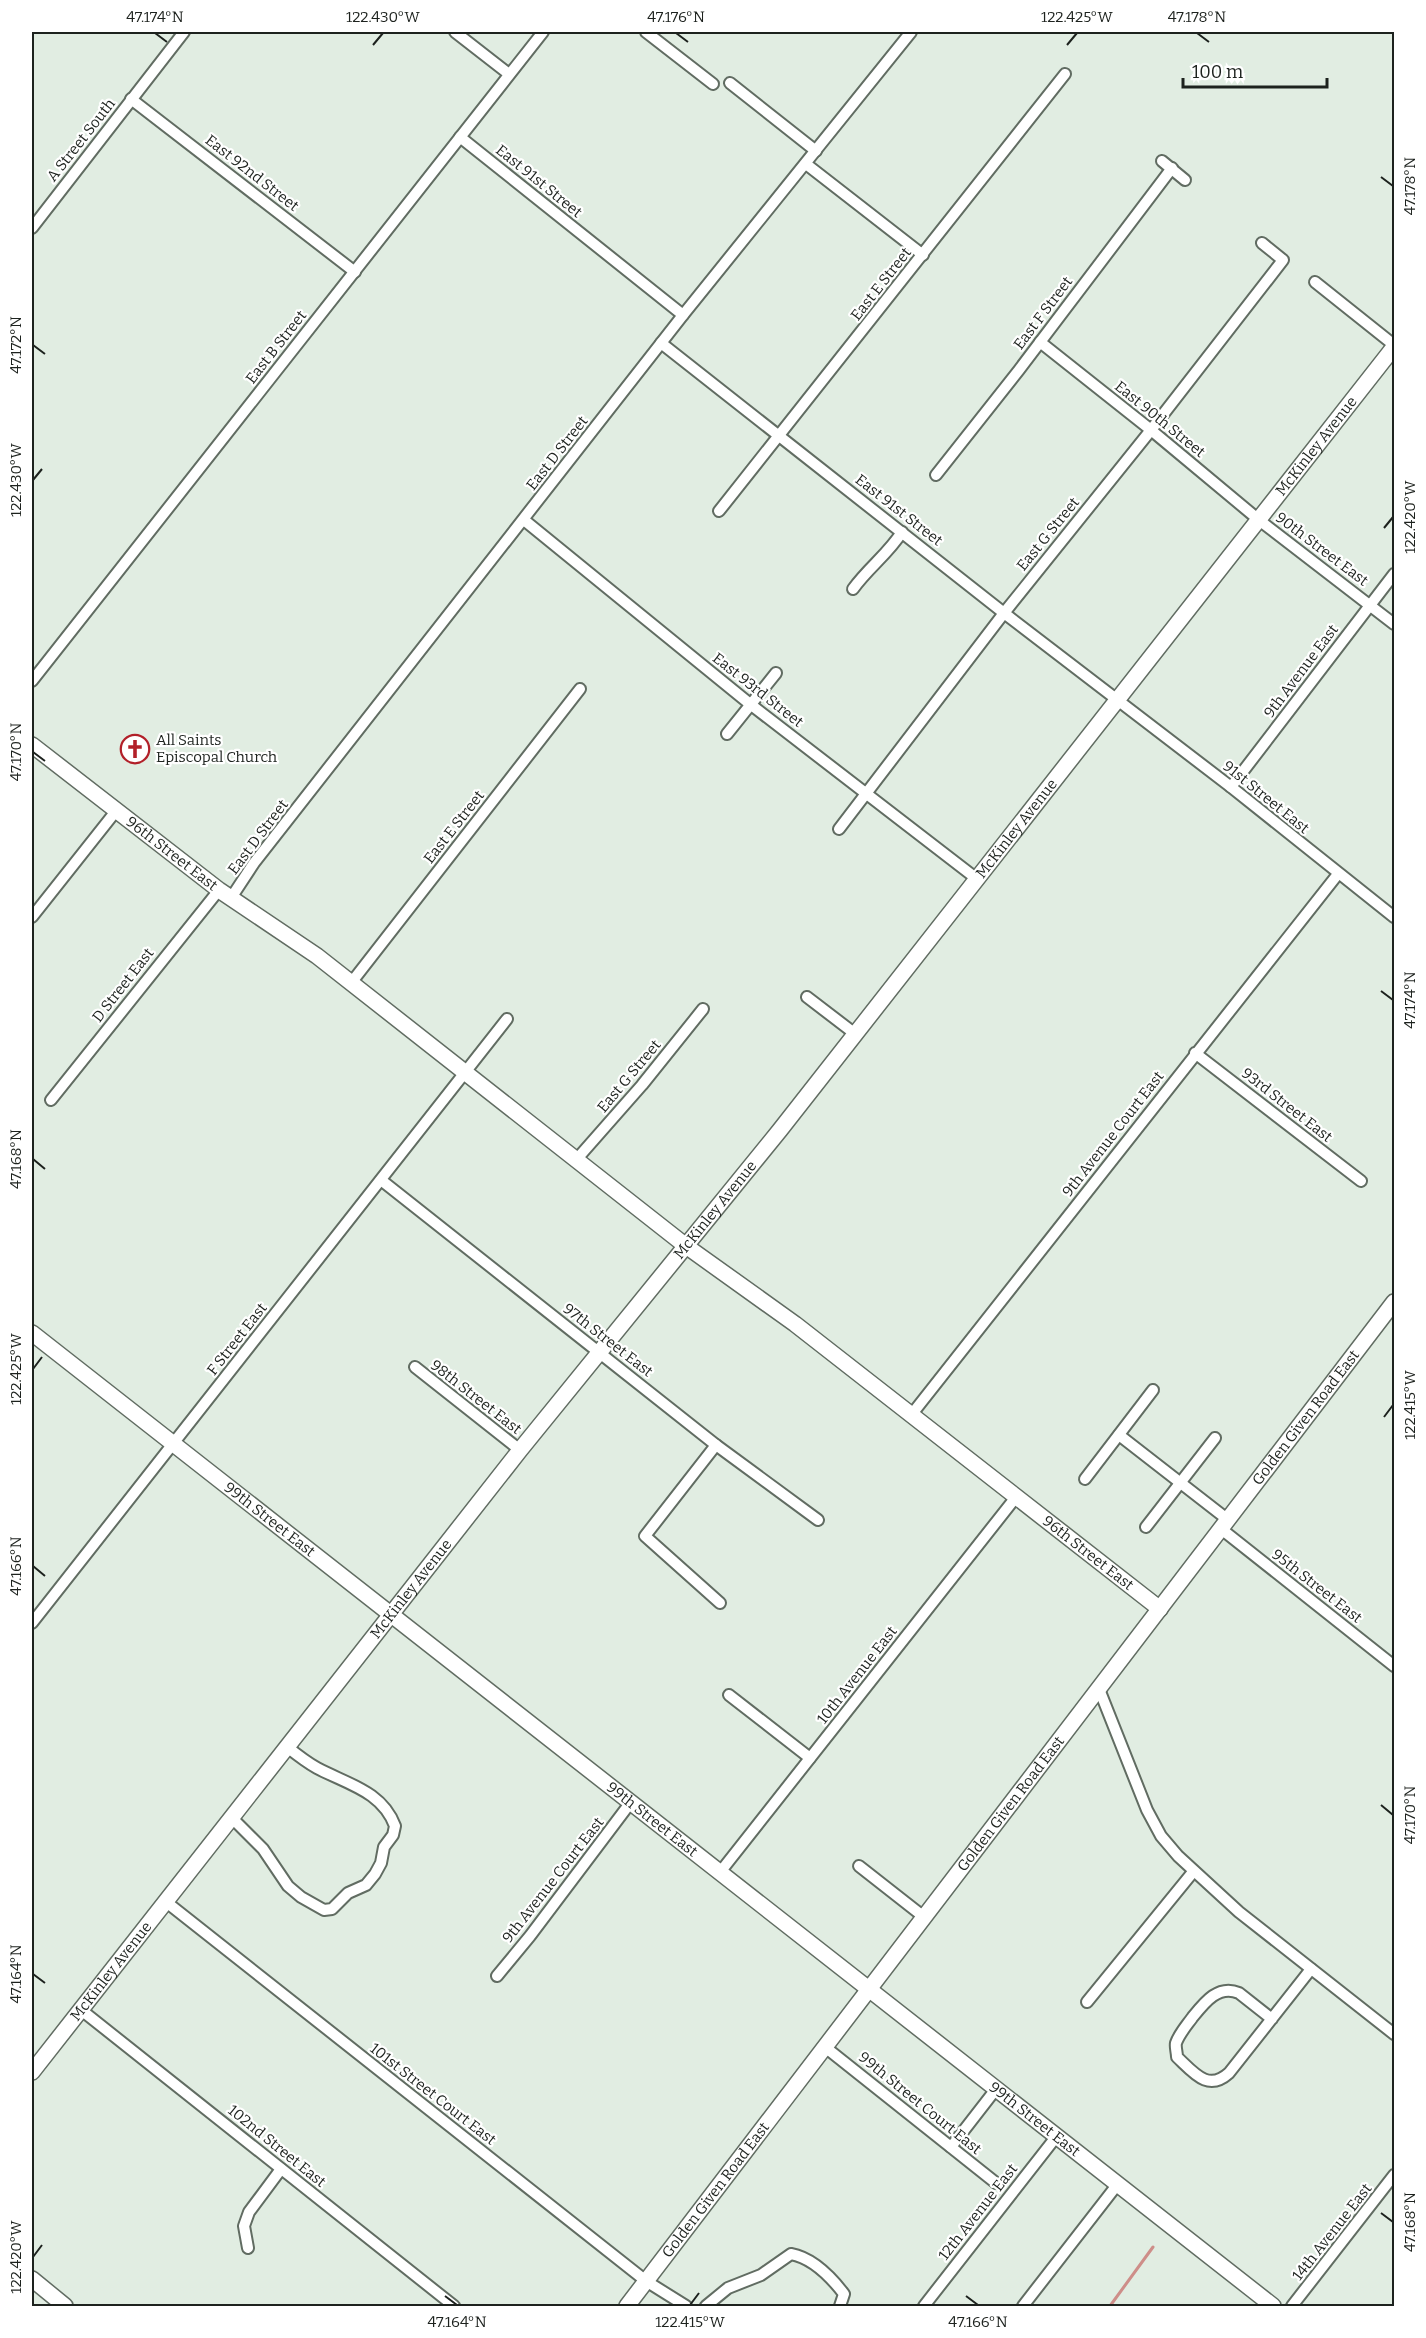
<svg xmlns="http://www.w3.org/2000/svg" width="1426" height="2338" font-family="Bitter,serif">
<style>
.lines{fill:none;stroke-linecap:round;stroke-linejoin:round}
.stream{stroke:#ce8e89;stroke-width:3}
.street-casing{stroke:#616c62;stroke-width:14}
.secondary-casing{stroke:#616c62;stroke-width:18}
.street{stroke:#fff;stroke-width:10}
.secondary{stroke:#fff;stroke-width:15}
.ticks{fill:none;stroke:#1d221e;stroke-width:2}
.labels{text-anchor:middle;stroke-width:4.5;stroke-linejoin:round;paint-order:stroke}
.street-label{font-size:15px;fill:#1d221e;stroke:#fff}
.poi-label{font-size:15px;fill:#1d221e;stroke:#fff;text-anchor:start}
.neatline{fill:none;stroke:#1d221e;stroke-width:2}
.ticks-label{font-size:15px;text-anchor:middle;fill:#1d221e}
</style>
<rect width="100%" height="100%" fill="#e1ede2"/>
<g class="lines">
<path class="stream" d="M 1110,2306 L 1153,2247"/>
<g class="street-casing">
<g id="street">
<path d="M 455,32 L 509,74"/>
<path d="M 646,32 L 713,84"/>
<path d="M 730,83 L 816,151"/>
<path d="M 131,99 L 355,272"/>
<path d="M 460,137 L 683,315"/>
<path d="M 1162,161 L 1185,180"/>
<path d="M 806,164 L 923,255"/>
<path d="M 32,228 L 184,32"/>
<path d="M 1315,282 L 1394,345"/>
<path d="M 1040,342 L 1151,430 L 1259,520 L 1394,624"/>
<path d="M 661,343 L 1004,613 L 1231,787 L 1394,917"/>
<path d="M 936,475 L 1019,370 L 1172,168"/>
<path d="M 719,511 L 1065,74"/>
<path d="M 524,520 L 750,704 L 977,879"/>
<path d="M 853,589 C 868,568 888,554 902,532"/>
<path d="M 32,681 L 543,32"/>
<path d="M 727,734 L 776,673"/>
<path d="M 1231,787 L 1394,574"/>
<path d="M 839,829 L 1004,613 L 1151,430 L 1283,260 L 1262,243"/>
<path d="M 231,898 L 254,863 L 683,315 L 911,32"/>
<path d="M 32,917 L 116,811"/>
<path d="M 351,983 L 580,689"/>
<path d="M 807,997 L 854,1033"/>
<path d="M 1195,1053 L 1361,1181"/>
<path d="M 51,1100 L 219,890"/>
<path d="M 576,1160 L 642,1085 L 703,1009"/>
<path d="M 381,1180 L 716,1445 L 818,1520"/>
<path d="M 415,1367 L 520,1450"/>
<path d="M 912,1414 L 1338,874"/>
<path d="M 1119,1435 L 1227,1519"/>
<path d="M 716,1445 L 645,1536 L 720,1603"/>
<path d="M 1085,1479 L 1153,1390"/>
<path d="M 1146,1527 L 1215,1438"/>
<path d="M 1220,1528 L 1394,1666"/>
<path d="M 32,1623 L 507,1019"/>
<path d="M 1099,1689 L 1147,1810 L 1161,1836 L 1178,1856 L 1239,1912 L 1394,2034"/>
<path d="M 729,1695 L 810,1758"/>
<path d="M 231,1817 L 263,1849 L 288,1886 L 301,1897 L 324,1910 L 332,1909 L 348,1893 L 366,1885 L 375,1874 L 381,1863 L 384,1847 L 393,1835 L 395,1826 C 382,1791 347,1784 317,1768 C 306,1762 296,1754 286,1746"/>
<path d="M 859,1866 L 924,1917"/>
<path d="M 721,1871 L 1016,1497"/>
<path d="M 165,1901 L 646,2281 L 686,2306"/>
<path d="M 497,1976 L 530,1936 L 631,1802"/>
<path d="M 1087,2002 L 1193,1872"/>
<path d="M 80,2009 L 454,2306"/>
<path d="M 1272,2019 L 1239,1993 C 1218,1984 1204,2003 1192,2018 C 1187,2025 1179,2034 1176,2043 C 1175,2047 1177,2052 1177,2057 C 1194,2073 1208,2092 1229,2073 L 1311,1969"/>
<path d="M 825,2047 L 996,2183"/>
<path d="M 951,2147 L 996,2089"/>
<path d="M 248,2248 L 244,2226 L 249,2212 L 281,2169"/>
<path d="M 706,2306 L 728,2288 L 761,2275 L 791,2254 C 813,2258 831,2277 844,2294 L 840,2306"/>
<path d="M 924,2306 L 1056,2137"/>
<path d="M 1023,2306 L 1117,2185"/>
<path d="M 1292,2306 L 1394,2175"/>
</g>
</g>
<g class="secondary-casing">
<g id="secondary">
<path id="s1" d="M 32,745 L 219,890 L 317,956 L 686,1246 L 795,1324 L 1160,1609"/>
<path id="s2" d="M 32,1333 L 1273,2306"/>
<path id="s3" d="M 32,2072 L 520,1450 L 780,1130 L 1394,347"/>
<path d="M 32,2279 L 65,2306"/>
<path id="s4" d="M 627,2306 L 1394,1302"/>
</g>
</g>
<use href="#street" class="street"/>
<use href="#secondary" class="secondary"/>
</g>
<path class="ticks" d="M 155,33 L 167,42M 676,33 L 688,42M 1197,33 L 1209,42M 373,45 L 383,33M 1067,45 L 1077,33M 1381,177 L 1393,186M 33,345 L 45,354M 33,480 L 42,469M 1384,528 L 1393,517M 33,752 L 45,761M 1381,991 L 1393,1000M 33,1159 L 45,1169M 33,1369 L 42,1357M 1384,1417 L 1393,1405M 33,1566 L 45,1576M 1381,1805 L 1393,1815M 33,1974 L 45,1983M 1381,2213 L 1393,2222M 33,2257 L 42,2245M 445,2296 L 457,2305M 966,2296 L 978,2305M 690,2305 L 699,2293"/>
<defs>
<g id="church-ring" transform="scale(1.5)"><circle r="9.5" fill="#fff" stroke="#b22029" stroke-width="1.5"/><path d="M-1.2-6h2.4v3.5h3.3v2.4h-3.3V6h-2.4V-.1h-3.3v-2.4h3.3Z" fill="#b22029"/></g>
</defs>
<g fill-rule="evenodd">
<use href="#church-ring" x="135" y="749"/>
</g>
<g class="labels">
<g class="street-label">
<text transform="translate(81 140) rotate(-52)" y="5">A Street South</text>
<text transform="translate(252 173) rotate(38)" y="5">East 92nd Street</text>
<text transform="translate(539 181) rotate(39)" y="5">East 91st Street</text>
<text transform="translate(881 284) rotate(-52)" y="5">East E Street</text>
<text transform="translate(1043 313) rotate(-53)" y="5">East F Street</text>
<text transform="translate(276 347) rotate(-52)" y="5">East B Street</text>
<text transform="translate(1160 419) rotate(39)" y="5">East 90th Street</text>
<text dy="5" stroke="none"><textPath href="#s3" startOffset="2072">McKinley Avenue</textPath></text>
<text transform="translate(557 453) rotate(-52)" y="5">East D Street</text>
<text transform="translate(899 510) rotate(38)" y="5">East 91st Street</text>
<text transform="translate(1048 534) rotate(-51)" y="5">East G Street</text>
<text transform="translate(1322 549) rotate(37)" y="5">90th Street East</text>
<text transform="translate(1301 671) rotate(-53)" y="5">9th Avenue East</text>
<text transform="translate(758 690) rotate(38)" y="5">East 93rd Street</text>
<text transform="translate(1266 797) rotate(39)" y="5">91st Street East</text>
<text transform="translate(454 827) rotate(-52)" y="5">East E Street</text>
<text dy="5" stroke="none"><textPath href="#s3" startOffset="1586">McKinley Avenue</textPath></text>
<text transform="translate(258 837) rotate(-53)" y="5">East D Street</text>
<text dy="5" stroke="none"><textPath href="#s1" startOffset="177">96th Street East</textPath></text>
<text transform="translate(123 985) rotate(-52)" y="5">D Street East</text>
<text transform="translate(629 1076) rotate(-50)" y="5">East G Street</text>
<text transform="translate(1287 1105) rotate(38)" y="5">93rd Street East</text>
<text transform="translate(1113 1134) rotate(-52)" y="5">9th Avenue Court East</text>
<text dy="5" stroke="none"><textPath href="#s3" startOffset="1100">McKinley Avenue</textPath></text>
<text transform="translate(237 1339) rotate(-52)" y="5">F Street East</text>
<text transform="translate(608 1340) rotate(38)" y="5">97th Street East</text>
<text transform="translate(476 1397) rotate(38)" y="5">98th Street East</text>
<text dy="5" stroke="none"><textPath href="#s4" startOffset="1118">Golden Given Road East</textPath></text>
<text dy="5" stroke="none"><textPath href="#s2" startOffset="302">99th Street East</textPath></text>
<text dy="5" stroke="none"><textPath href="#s1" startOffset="1330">96th Street East</textPath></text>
<text transform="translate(1317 1586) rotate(38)" y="5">95th Street East</text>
<text dy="5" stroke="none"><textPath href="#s3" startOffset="614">McKinley Avenue</textPath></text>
<text transform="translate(857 1675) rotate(-52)" y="5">10th Avenue East</text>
<text dy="5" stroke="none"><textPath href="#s4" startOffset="632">Golden Given Road East</textPath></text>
<text dy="5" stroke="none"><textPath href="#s2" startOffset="788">99th Street East</textPath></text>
<text transform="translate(553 1880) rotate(-52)" y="5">9th Avenue Court East</text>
<text dy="5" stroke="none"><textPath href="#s3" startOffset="128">McKinley Avenue</textPath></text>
<text transform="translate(433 2094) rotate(38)" y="5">101st Street Court East</text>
<text transform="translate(920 2103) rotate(39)" y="5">99th Street Court East</text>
<text dy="5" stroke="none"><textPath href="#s2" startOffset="1274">99th Street East</textPath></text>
<text transform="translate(277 2146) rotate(39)" y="5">102nd Street East</text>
<text dy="5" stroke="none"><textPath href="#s4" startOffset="146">Golden Given Road East</textPath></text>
<text transform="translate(978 2212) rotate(-52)" y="5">12th Avenue East</text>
<text transform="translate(1332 2232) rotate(-52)" y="5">14th Avenue East</text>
</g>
<g class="poi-label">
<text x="156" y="745">All Saints<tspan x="156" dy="17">Episcopal Church</tspan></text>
</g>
</g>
<rect width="1426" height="2338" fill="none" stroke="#ffffff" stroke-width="66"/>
<path d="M1183 78v9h144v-9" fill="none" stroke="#1d221e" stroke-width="3"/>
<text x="1192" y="78" font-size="18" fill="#1d221e" stroke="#ffffff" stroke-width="4.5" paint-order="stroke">100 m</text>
<rect x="33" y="33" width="1360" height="2272" class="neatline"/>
<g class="ticks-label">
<text x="155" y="22">47.174°N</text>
<text x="383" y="22">122.430°W</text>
<text x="676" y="22">47.176°N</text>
<text x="1077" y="22">122.425°W</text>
<text x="1197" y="22">47.178°N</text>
<text transform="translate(1410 186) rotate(-90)" y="5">47.178°N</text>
<text transform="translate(16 345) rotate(-90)" y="5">47.172°N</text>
<text transform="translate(16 480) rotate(-90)" y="5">122.430°W</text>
<text transform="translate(1410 517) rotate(-90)" y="5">122.420°W</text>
<text transform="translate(16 752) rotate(-90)" y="5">47.170°N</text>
<text transform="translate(1410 1000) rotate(-90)" y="5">47.174°N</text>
<text transform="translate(16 1159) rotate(-90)" y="5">47.168°N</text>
<text transform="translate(16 1369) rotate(-90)" y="5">122.425°W</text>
<text transform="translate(1410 1405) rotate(-90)" y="5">122.415°W</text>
<text transform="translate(16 1566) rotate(-90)" y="5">47.166°N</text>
<text transform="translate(1410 1815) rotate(-90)" y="5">47.170°N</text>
<text transform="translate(16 1974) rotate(-90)" y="5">47.164°N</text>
<text transform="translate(1410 2222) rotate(-90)" y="5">47.168°N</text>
<text transform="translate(16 2257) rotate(-90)" y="5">122.420°W</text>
<text x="457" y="2327">47.164°N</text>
<text x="690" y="2327">122.415°W</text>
<text x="978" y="2327">47.166°N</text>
</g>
</svg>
